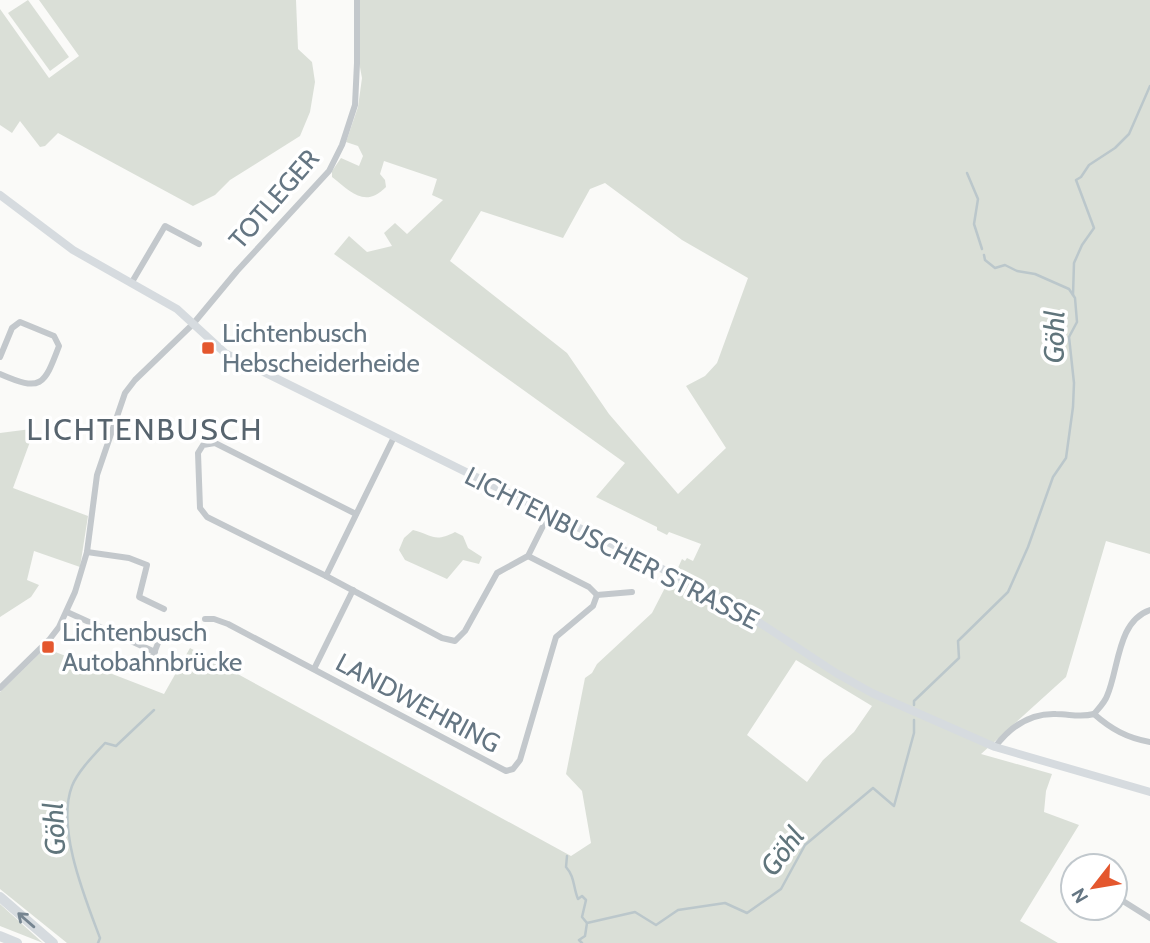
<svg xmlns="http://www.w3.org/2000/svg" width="1150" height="943" font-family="Cabin,sans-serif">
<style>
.green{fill:#dadfd7;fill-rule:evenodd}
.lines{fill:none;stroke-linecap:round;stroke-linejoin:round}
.stream{stroke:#bbc7cb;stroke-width:2.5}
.street{stroke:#c3c8cc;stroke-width:6}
.secondary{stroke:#d6dbdf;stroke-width:8}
.highway{stroke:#d6dbdf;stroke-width:10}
.oneway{stroke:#768591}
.poi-dot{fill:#e4572e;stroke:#fff;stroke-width:2.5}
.labels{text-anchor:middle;stroke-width:7;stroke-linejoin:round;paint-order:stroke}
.street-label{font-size:26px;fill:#657683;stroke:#fff}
.poi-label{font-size:26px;fill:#657683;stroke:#fff;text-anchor:start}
.water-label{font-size:28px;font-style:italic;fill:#60757c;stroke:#fff}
.quarter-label{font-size:30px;letter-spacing:2px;fill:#57646e;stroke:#fff}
</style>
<rect width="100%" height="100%" fill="#fafaf8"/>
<g class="green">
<path d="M 28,0 L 69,57 L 50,71 L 8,13 Z"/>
<path d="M 39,0 L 296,0 L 298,49 L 312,62 L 315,82 L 310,112 L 300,136 L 230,180 L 215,195 L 193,206 L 58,133 L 45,146 L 40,147 L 20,121 L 12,133 L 0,125 L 0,9 L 49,78 L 79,56 Z"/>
<path d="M 358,0 L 1150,0 L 1150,554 L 1106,541 L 1066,677 L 981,754 L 1052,774 L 1046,791 L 1044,812 L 1079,825 L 1020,921 L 1058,943 L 67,943 L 0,889 L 0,692 L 45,648 L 164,694 L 190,648 L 571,856 L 591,843 L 582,791 L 566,774 L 585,678 L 592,673 L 597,664 L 652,613 L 670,578 L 685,585 L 689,576 L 677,570 L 682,559 L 685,561 L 687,558 L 693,561 L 701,544 L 669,532 L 667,535 L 657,530 L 657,527 L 596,497 L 625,463 L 334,254 L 349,236 L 367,252 L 392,246 L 384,233 L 395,223 L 407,234 L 443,200 L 432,195 L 437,179 L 384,161 L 380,174 L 385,180 L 386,187 C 365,208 352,193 332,177 L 332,171 L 341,158 L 359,166 L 363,156 L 358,146 L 346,142 L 358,107 L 362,78 L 359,62 ZM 605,183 L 682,240 L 748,278 L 717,363 L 705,376 L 686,386 L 726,448 L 678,494 L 609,414 L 567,353 L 450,261 L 481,211 L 563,238 L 590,189 ZM 796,660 L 872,706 L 854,732 L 823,760 L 807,782 L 747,735 Z"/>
<path d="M 31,429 L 31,439 L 13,488 L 88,516 L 80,567 L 34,551 L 27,580 L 39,585 L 31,597 L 0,617 L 0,433 Z"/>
<path d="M 413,530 C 433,535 434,543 455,532 L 463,536 L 468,548 L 482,557 L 479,564 L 463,560 L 447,579 L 405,560 L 399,550 L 404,538 Z"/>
<path d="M 0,904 L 43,943 L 0,926 Z"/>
</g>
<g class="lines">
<g class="stream">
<path d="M 967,173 L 978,199 L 974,224 L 982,249"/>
<path d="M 1073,295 L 1074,263 L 1082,245 L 1094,228 L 1076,180 L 1081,177 L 1089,165 L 1115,148 L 1129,134 L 1150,86"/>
<path d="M 914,705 L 914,701 L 959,658 L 958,641 L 1008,592 L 1028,547 L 1053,477 L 1066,458 L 1073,407 L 1074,383 L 1069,337 L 1077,322 L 1075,298 L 1069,289 L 1035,274 L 1017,271 L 1005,265 L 995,268 L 985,260 L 984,255"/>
<path d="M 567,856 L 566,867 C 575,877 573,887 578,899 L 582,896 L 586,900 L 582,917 L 587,923"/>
<path d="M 98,943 L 100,938 C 85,898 56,828 72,786 C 78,771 94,755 105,743 L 116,746 L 154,710"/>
<path d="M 582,943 L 579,940 L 585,936 L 587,923 L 635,912 L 656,925 L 678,910 L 725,903 L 747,913 L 781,889 L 805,845 L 873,788 L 894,806 L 914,733 L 914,720"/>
</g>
<g class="street">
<path d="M 132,282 L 165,226 L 199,244"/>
<path d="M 0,357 L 12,328 L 20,322 L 54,336 L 59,346 C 44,386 41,392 0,374"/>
<path d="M 356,514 L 215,443 L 203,445 L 198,453 L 200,508 L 207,517 L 326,576 L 442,638 L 455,641 L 465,631 L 497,573 L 528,556 L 549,514"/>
<path d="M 87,552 L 129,558 L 147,565 L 139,597 L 164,609"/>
<path d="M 528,556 L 589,587 L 597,595 L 632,592"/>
<path d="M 326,576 L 394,437"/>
<path d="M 67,612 L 155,652"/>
<path d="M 205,619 L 214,619 L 228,624 L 506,771 L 513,769 L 520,760 L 556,637 L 593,606 L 597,595"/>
<path d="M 149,666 L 160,638"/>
<path d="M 314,669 L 353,590"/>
<path d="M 0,688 L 49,640 L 59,627 L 75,592 L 87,552 L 97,475 L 125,393 L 135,380 L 193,324 L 237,271 L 329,171 L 342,145 L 355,105 L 357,63 L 357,0"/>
<path d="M 1094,714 C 1099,708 1105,702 1107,696 C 1119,669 1117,621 1150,610"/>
<path d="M 995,747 C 1010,727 1030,713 1056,714 C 1070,714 1080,718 1094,714 C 1111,729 1127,738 1150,742"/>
<path d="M 1115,896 L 1150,918"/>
</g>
<path class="secondary" d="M 0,195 L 73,250 L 177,309 L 225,353 L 725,600 L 836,673 L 872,693 L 995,747 L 1150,792"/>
<g class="highway">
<path d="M 0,897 L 53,943"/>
<path d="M 0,936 L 17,943"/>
</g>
</g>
<defs><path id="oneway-shaft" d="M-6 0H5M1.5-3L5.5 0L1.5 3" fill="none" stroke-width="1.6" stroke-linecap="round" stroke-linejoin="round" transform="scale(1.75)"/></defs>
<use class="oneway" href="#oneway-shaft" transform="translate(26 920) rotate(-139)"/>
<g class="poi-dot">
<rect x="201" y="341" width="14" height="14" rx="3.5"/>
<rect x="41" y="640" width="14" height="14" rx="3.5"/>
</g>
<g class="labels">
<g class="street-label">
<text transform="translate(274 199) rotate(-49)" y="9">TOTLEGER</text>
<text transform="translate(612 548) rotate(27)" y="9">LICHTENBUSCHER STRASSE</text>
<text transform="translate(418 703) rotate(28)" y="9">LANDWEHRING</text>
</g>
<g class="poi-label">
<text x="222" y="342">Lichtenbusch<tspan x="222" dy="30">Hebscheiderheide</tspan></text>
<text x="62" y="641">Lichtenbusch<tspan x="62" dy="30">Autobahnbrücke</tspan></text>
</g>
<g class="water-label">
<text transform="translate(1054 337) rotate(-89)" y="10">Göhl</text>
<text transform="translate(54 829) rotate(-93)" y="10">Göhl</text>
<text transform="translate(782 851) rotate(-53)" y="10">Göhl</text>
</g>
<g class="quarter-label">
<text x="145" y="440">LICHTENBUSCH</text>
</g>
</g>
<g transform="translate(1094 887) rotate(239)"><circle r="33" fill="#ffffff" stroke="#c1c8cd" stroke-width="2"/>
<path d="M0-5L12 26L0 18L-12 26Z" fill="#e4572e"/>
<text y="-10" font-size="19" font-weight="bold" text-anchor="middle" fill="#657683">N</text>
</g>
</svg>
